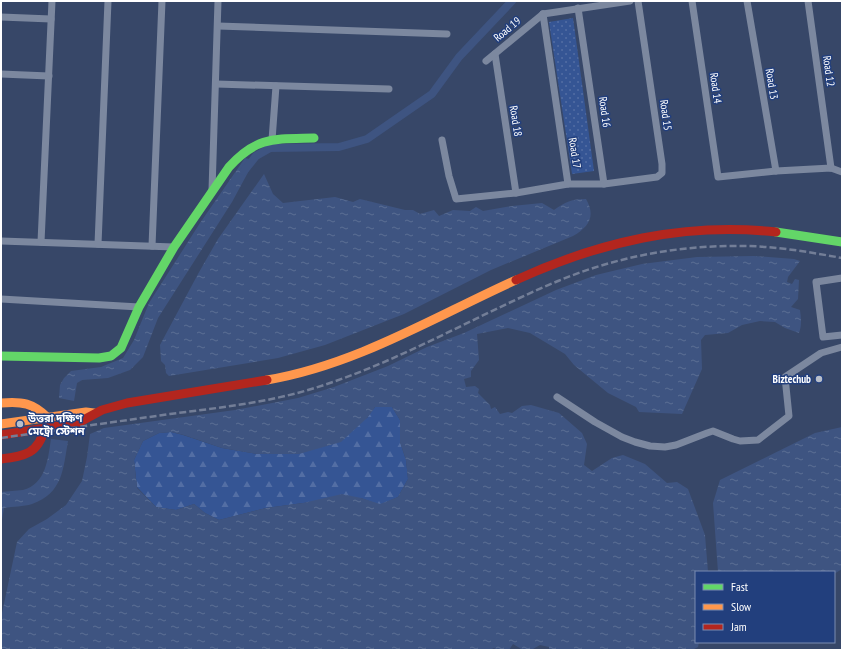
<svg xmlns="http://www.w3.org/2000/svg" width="843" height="651" font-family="'PT Sans Narrow','Noto Sans Bengali',sans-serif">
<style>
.grass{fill:url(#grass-dots)}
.forest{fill:url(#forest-firs)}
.water{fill:url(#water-ripples);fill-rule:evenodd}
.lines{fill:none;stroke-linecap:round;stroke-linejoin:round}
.canal{stroke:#3e5481;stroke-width:8}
.street{stroke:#7c889f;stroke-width:7}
.fast{stroke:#63d668;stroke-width:9}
.slow{stroke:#ff974d;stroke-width:9}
.jam{stroke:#b3261e;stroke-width:9}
.rail{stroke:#737e97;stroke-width:2.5;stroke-dasharray:7 3;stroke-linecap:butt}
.poi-dot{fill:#b9bfca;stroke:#223f7d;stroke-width:1.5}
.labels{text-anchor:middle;stroke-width:3;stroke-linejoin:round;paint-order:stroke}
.street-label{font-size:11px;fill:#fff;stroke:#223f7d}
.poi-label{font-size:11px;font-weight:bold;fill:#fff;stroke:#223f7d;text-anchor:end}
</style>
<defs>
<pattern id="grass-dots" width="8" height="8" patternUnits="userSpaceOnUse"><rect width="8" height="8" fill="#355594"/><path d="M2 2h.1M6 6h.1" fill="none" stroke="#536ea4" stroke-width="1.8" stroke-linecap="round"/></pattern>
<pattern id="forest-firs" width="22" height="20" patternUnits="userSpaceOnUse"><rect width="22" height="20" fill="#355594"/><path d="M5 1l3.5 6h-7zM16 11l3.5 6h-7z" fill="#536ea4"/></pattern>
<pattern id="water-ripples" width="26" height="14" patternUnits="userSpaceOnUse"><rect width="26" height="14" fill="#3e5481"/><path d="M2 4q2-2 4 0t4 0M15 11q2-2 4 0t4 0" fill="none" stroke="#5b6e94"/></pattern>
</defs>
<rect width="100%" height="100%" fill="#374768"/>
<path class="grass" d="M 573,18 L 594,171 L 572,174 L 549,22 Z"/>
<path class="forest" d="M 375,407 L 392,407 L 400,420 L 400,442 L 406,460 L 408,479 L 398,497 L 380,505 L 361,498 L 303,503 L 266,508 L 219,520 L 205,513 L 194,504 L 176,510 L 156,507 L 137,487 L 134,460 L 143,441 L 159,433 L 171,432 L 183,435 L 222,448 L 257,454 L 367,418 Z"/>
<g class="water">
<path d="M 245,158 L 249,159 L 252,165 L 232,202 L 158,318 L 143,357 L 130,370 L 108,378 L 82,380 L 77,383 L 74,401 L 59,398 L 60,385 L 64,378 L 71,371 L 101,367 L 123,358 L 134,340 L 149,303 L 200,223 Z"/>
<path d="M 264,174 L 273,194 L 283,203 L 335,197 L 353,202 L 360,199 L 405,210 L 413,210 L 420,214 L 434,210 L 439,216 L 453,210 L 470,211 L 476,207 L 483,211 L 512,206 L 542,203 L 554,210 C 565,202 572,199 586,199 C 596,216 589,227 573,236 L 491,270 L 404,314 L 325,345 L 278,358 L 169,376 L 166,373 L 165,365 L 161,361 L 160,345 L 198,274 L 218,239 Z"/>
<path d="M 754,256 L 794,259 L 800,261 L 788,277 L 787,282 L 792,284 L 795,279 L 799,280 L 798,299 L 791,307 L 800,310 C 801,318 802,325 799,333 L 785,328 L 775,322 L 760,321 L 742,325 L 728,333 L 705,335 L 701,340 L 702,369 L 682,414 L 639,412 L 636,407 L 608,393 L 574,365 L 565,354 L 530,333 L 508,328 L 477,334 L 479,360 L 471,371 L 471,377 L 464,379 L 466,387 L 475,386 L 479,389 L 478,393 L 490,405 L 491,409 L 495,407 L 500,414 L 508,412 L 512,413 L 522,406 L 531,405 L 559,413 L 582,433 L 587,444 L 584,465 L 592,471 L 612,458 L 623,455 L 645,464 L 667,483 L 677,482 L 688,489 L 705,535 L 708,572 L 696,572 L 696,642 L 699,642 L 698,647 L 692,650 L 549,650 L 549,647 L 540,645 L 533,649 L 523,650 L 513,644 L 509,650 L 497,650 L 494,648 L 490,650 L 1,650 L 1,618 L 17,542 L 29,529 L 47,519 L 66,505 L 82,481 L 87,457 L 90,434 L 104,428 L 235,410 L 298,398 L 334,387 L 388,366 L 427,347 L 464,333 L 556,290 L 596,275 L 642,264 L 697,257 ZM 375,407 L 392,407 L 400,420 L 400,442 L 406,460 L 408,479 L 398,497 L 380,504 L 361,498 L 342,494 L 303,503 L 266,508 L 219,520 L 205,513 L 194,504 L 176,510 L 156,507 L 137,488 L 134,460 L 143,441 L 159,433 L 171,432 L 184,435 L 222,448 L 257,454 L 299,454 L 341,442 L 367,418 Z"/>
<path d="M 842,427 L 842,569 L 834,574 L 834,572 L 718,572 L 713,503 L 720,480 L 815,433 Z"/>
<path d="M 51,439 L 68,441 C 63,469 63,493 32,504 C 23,507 13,506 4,508 L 1,525 L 1,492 C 8,491 16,491 23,490 C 46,484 48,459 51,439 Z"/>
</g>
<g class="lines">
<path class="canal" d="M 244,171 L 256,156 L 270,148 L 339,147 L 367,139 L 432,94 L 459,57 L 512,1"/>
<g class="street">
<path d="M 692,1 L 718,177 L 776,171 L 831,168 L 842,172"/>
<path d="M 747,1 L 776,171"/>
<path d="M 808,1 L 831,168"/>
<path d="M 543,14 L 630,1"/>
<path d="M 1,17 L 51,19"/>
<path d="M 218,26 L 447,34"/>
<path d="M 495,54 L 516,193"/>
<path d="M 486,61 L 543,14"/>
<path d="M 1,74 L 49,76"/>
<path d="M 216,84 L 389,89"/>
<path d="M 272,140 L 276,86"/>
<path d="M 442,140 L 449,176 L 456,199 L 516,193 L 568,184 L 543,14"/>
<path d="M 568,184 L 604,184 L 578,8"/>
<path d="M 604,184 L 657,177 L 662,173 L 662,164 L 638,1"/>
<path d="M 212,190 L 218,1"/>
<path d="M 1,241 L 174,247"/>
<path d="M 41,242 L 52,1"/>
<path d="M 98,244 L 108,1"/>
<path d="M 152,246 L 162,1"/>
<path d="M 842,278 L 816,282 L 823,337 L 842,335"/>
<path d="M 1,299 L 139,307"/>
<path d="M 557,397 L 595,422 L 622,437 L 635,442 L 650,446 L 665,447 L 676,445 L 707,433 L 713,431 L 733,439 L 740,441 L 758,440 L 789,416 L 785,377 L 821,353 L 842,347"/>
</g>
<g class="fast">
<path d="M 776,232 L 842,242"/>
<path d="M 1,356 L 99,358 L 111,356 L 121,348 L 139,307 L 174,247 L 229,167 C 257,136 275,139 314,138"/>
</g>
<g class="slow">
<path d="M 267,380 C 356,365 434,317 516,280"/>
<path d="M 1,403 C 22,401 33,403 48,418"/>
<path d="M 1,424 L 86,412 L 94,413"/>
</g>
<g class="jam">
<path d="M 516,280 C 599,242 684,222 776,232"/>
<path d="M 1,435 L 78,423 L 102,410 L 127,403 L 267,380"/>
<path d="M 1,459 C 25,456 38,454 45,428"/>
</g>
<path class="rail" d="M 1,438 C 57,430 114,422 170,414 C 217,408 264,403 308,390 C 396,364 474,316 558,281 C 615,257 680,245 742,246 C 775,246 809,252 842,258"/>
</g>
<g class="poi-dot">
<circle cx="819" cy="379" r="4"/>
<circle cx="20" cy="424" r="4"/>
</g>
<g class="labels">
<g class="street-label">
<text transform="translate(507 29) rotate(-40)" y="4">Road 19</text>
<text transform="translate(829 71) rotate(82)" y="4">Road 12</text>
<text transform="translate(772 84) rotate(81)" y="4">Road 13</text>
<text transform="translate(716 88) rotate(82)" y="4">Road 14</text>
<text transform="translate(605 112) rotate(82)" y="4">Road 16</text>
<text transform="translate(666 115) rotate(82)" y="4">Road 15</text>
<text transform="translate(516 121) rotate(81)" y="4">Road 18</text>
<text transform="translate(575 153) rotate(81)" y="4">Road 17</text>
</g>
<g class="poi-label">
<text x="811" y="383">Biztechub</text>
<text x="28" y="422" text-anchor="start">উত্তরা দক্ষিণ<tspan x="28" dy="13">মেট্রো স্টেশন</tspan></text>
</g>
</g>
<rect width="843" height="651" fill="none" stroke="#ffffff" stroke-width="4"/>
<rect x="695" y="571" width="140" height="72" fill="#223f7d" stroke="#7a8cb1"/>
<rect x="703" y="584" width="20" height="6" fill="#63d668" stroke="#7a8cb1"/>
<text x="731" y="591" font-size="12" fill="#ffffff">Fast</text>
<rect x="703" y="604" width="20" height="6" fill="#ff974d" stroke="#7a8cb1"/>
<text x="731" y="611" font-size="12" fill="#ffffff">Slow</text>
<rect x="703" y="624" width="20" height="6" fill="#b3261e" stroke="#7a8cb1"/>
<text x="731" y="631" font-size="12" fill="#ffffff">Jam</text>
</svg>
